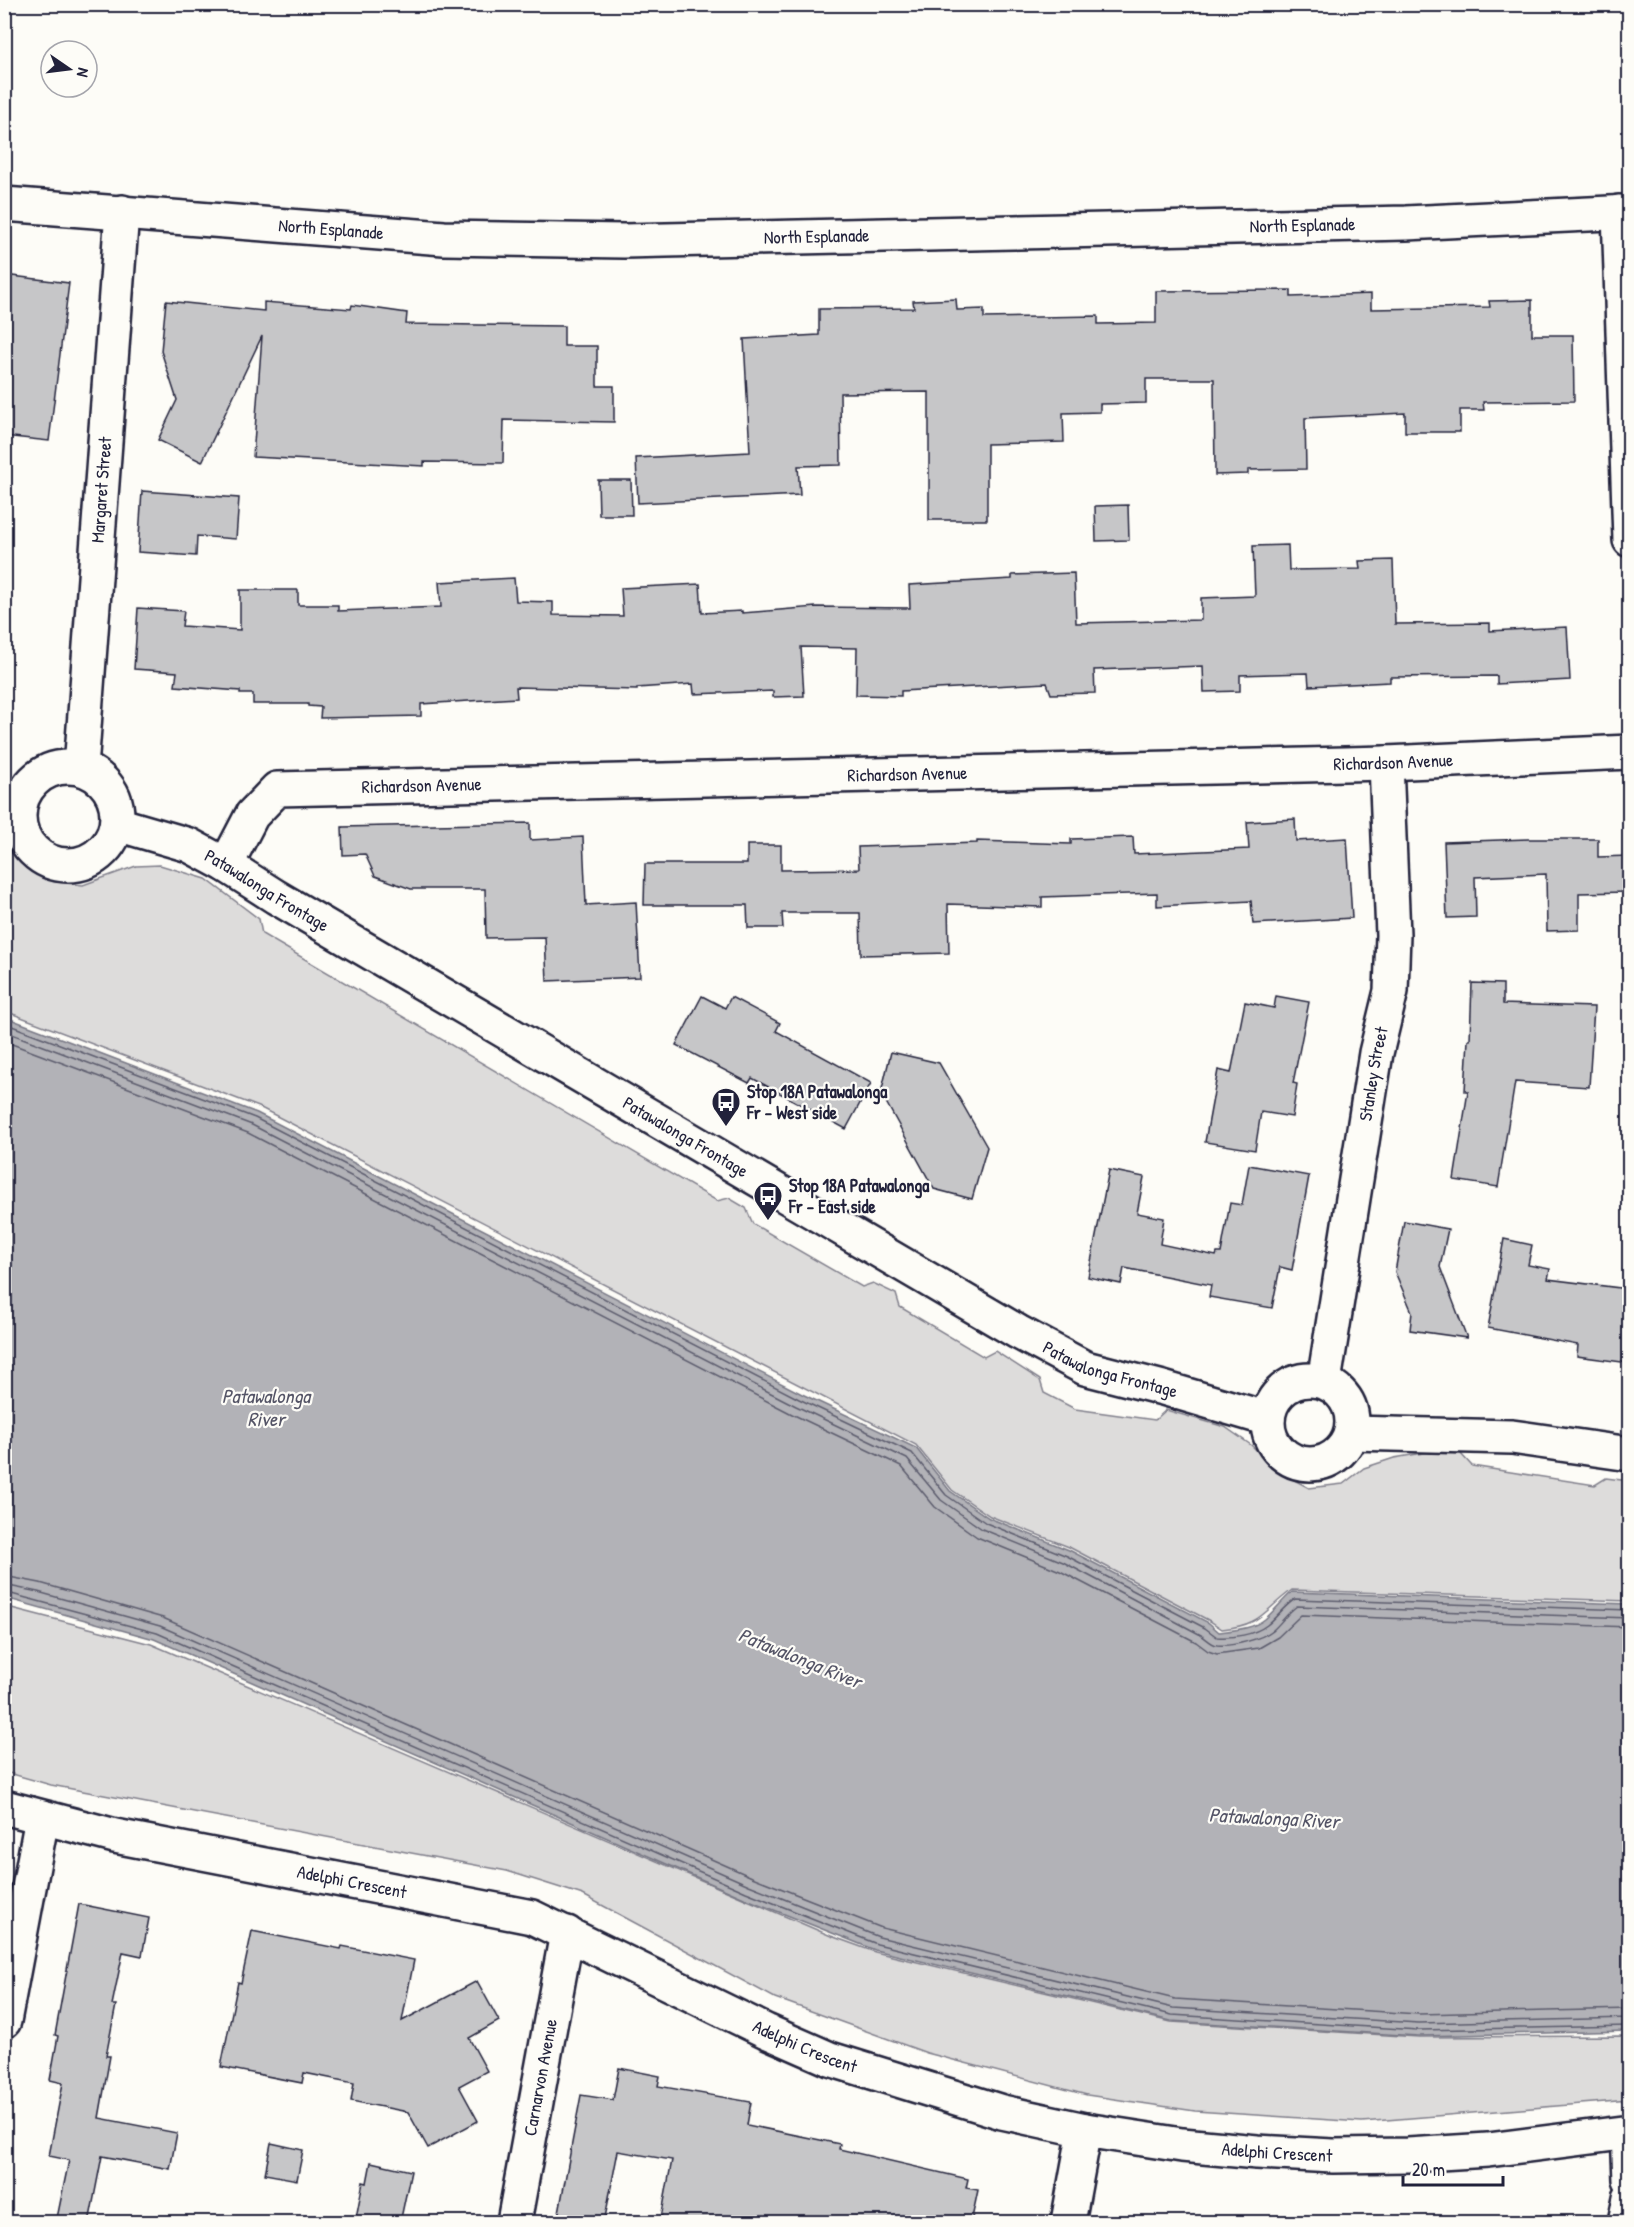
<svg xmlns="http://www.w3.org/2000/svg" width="1634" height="2227" font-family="'Patrick Hand',sans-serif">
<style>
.green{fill:#dddcdb;stroke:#807f8b;stroke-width:1.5}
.water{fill:#b2b2b7;stroke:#787885;stroke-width:1.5}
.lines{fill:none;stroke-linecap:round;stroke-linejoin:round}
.shore{stroke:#5c5c6d;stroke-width:1.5}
.building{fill:#c6c6c8;stroke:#22223b;stroke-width:1.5}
.minor-casing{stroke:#22223b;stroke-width:38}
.minor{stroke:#fdfcf7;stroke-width:33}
.labels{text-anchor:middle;stroke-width:4.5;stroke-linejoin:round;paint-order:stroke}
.street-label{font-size:18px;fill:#22223b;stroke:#fdfcf7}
.poi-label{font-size:18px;font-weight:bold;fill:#22223b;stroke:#fdfcf7;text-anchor:start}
.water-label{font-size:20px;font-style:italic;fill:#545466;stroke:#fdfcf7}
</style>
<rect width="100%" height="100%" fill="#fdfcf7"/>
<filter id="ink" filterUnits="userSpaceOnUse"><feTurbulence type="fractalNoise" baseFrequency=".0167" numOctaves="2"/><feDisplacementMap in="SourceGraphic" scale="12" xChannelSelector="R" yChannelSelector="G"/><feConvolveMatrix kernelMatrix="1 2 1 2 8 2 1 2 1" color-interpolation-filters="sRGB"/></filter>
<g filter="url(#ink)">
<g class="green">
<path d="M 4,835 L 28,864 L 57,882 L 83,885 L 136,866 L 160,865 L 206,879 L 259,919 L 262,934 L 717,1201 L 729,1198 L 746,1208 L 753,1224 L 862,1287 L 873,1283 L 896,1294 L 900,1307 L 984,1357 L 995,1351 L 1040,1380 L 1044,1393 L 1075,1409 L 1155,1420 L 1166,1410 L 1225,1427 L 1251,1445 L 1279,1472 L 1309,1488 L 1343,1484 L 1364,1468 L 1394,1458 L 1435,1451 L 1460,1453 L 1472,1466 L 1595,1485 L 1606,1478 L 1629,1481 L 1629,1601 L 1292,1590 C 1262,1612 1262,1625 1222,1629 L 1210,1621 L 1069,1547 L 990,1516 L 952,1490 L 916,1445 L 259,1107 L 5,1011 Z"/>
<path d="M 4,1606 L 151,1644 L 831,1936 L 875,1952 L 1171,2022 L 1419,2037 L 1629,2036 L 1629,2100 L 1362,2122 L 1195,2111 L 1087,2095 L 927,2053 L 775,1998 L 583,1895 L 507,1871 L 51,1785 L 5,1772 Z"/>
</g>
<path class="water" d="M 5,1017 L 257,1113 L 802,1394 L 916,1448 L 950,1491 L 989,1518 L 1069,1550 L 1209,1623 L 1219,1632 C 1234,1630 1253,1629 1265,1619 C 1274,1611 1282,1601 1292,1592 L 1629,1604 L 1629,2031 L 1419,2036 L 1171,2021 L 875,1950 L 744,1898 L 154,1639 L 5,1598 Z"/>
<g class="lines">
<g class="shore">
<path d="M 4,1023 L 255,1118 L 799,1399 L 912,1453 L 946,1495 L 986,1523 L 1067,1556 L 1205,1628 L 1217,1637 C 1233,1638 1254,1635 1267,1625 C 1277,1617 1284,1606 1295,1599 L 1630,1610"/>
<path d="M 4,1031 L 252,1125 L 796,1406 L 907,1459 L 941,1500 L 982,1529 L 1063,1562 L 1201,1635 C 1206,1638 1211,1644 1217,1645 C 1232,1647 1262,1639 1273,1630 C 1282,1622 1287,1613 1297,1606 L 1630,1618"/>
<path d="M 4,1041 L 248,1133 L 792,1414 L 901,1466 L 935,1507 L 977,1537 L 1060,1571 L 1196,1642 L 1208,1651 L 1217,1654 L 1259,1648 L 1278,1637 L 1301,1615 L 1630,1627"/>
<path d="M 4,1576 L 40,1583 L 163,1618 L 752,1877 L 882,1928 L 1175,1999 L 1419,2014 L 1630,2009"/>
<path d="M 4,1585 L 38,1592 L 160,1626 L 749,1885 L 879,1937 L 1173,2008 L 1419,2023 L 1630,2018"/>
<path d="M 4,1592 L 157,1633 L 746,1892 L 877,1944 L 1172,2015 L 1419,2030 L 1630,2026"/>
</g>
</g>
<g class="building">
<path d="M 4,275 L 69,283 L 49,441 L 4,436 Z"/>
<path d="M 1291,290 L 1291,297 L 1371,294 L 1371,309 L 1490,307 L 1489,301 L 1532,300 L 1532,335 L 1573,335 L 1574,401 L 1483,402 L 1484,410 L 1460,410 L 1460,432 L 1405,432 L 1405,413 L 1305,418 L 1306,469 L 1248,470 L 1248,474 L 1215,475 L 1214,379 L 1146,379 L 1146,403 L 1100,404 L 1100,412 L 1063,413 L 1064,442 L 987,444 L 987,520 L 929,520 L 929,392 L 840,393 L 841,465 L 798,466 L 800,495 L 638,503 L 636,458 L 750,452 L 744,339 L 819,335 L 819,309 L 914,308 L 913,301 L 956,299 L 957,310 L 984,309 L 984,318 L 1098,316 L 1098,324 L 1156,323 L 1156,291 Z"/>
<path d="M 166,301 L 264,311 L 264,302 L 351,309 L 352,305 L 407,313 L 406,324 L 564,326 L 564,346 L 597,346 L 597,386 L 614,386 L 614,422 L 504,420 L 503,463 L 424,462 L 424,466 L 253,457 L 262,336 L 202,462 L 158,440 L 177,400 L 161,351 Z"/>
<path d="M 598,480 L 631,480 L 632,515 L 599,515 Z"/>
<path d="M 142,491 L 239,498 L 236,539 L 197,536 L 196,556 L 138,552 Z"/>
<path d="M 1128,505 L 1129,540 L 1096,541 L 1095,506 Z"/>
<path d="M 1288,545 L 1289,570 L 1360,569 L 1359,561 L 1393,560 L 1395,624 L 1490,623 L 1490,631 L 1567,627 L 1570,680 L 1497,684 L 1497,676 L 1390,677 L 1390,682 L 1309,686 L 1308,673 L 1240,675 L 1240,691 L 1204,692 L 1203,666 L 1094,670 L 1095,693 L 1051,694 L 1047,683 L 901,691 L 901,696 L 856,695 L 857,648 L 801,647 L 804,696 L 773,697 L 773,691 L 694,694 L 693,684 L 637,688 L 637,690 L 516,687 L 517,698 L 421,704 L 421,716 L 320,718 L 321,707 L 308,706 L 308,704 L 253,704 L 253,694 L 240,694 L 240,691 L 175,686 L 177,672 L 134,669 L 138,608 L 184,611 L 182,626 L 240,630 L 240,590 L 298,590 L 298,605 L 338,605 L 338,611 L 441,607 L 439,582 L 514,578 L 516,601 L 553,602 L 553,615 L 623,616 L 621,588 L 700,584 L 702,613 L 742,611 L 742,613 L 816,607 L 910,608 L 909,585 L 1012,579 L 1012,575 L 1074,573 L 1076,623 L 1201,620 L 1201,598 L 1255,596 L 1253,546 Z"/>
<path d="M 1295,819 L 1296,841 L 1347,838 L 1352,918 L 1253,924 L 1251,901 L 1157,906 L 1157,893 L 1042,897 L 1042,907 L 948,904 L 949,953 L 861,955 L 860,913 L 782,913 L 783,928 L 748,928 L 747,905 L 644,905 L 645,864 L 747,864 L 747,845 L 781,845 L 781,870 L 859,869 L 858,847 L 977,843 L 977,841 L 1071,844 L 1071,839 L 1133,837 L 1134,854 L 1249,849 L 1247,822 Z"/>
<path d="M 530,823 L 530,840 L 583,837 L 586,905 L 636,902 L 640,977 L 547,981 L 545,937 L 486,938 L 485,889 L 411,889 L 375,876 L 365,854 L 343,855 L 342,827 Z"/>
<path d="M 1528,839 L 1598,839 L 1598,857 L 1629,856 L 1629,892 L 1579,893 L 1579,930 L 1547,931 L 1546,874 L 1475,877 L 1476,917 L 1447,918 L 1444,842 Z"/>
<path d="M 1472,983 L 1503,984 L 1503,1004 L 1594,1007 L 1589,1087 L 1515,1082 L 1498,1187 L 1454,1180 L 1468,1091 L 1465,1091 L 1468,1040 L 1470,1040 Z"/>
<path d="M 702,996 L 725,1008 L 731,997 L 780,1023 L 776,1031 L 871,1083 L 846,1129 L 752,1078 L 749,1083 L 676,1045 Z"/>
<path d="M 1276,996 L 1309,1002 L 1293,1083 L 1297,1084 L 1292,1117 L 1261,1112 L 1255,1150 L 1205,1142 L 1218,1070 L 1231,1073 L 1245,1002 L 1274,1008 Z"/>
<path d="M 891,1052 L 939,1063 L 987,1147 L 972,1199 L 934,1189 L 881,1093 Z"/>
<path d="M 1249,1165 L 1309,1176 L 1292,1270 L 1280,1267 L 1272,1308 L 1209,1297 L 1211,1285 L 1124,1268 L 1121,1284 L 1088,1277 L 1109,1170 L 1144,1177 L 1137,1213 L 1164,1218 L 1160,1244 L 1216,1256 L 1217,1253 L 1221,1253 L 1230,1203 L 1242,1205 Z"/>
<path d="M 1404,1221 L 1448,1229 L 1440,1267 L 1467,1338 L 1410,1330 L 1412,1312 L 1395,1272 Z"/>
<path d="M 1504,1239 L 1532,1245 L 1528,1265 L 1550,1269 L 1548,1279 L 1628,1289 L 1623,1320 L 1629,1320 L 1629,1363 L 1577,1356 L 1578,1345 L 1488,1328 Z"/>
<path d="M 79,1904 L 149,1918 L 142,1956 L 123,1952 L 112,2005 L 116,2005 L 106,2056 L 110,2056 L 99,2118 L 177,2133 L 170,2169 L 102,2156 L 89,2223 L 56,2223 L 69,2160 L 49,2156 L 63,2083 L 50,2080 L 58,2036 L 55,2035 Z"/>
<path d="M 252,1931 L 341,1949 L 342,1946 L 414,1960 L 402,2021 L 477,1981 L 499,2021 L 469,2038 L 487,2071 L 459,2086 L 478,2121 L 428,2148 L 408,2112 L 351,2101 L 354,2083 L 304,2073 L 302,2083 L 221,2067 L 238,1982 L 241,1983 Z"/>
<path d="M 619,2068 L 660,2076 L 658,2086 L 751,2102 L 747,2125 L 840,2144 L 839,2149 L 968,2179 L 966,2188 L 978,2190 L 971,2223 L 660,2223 L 672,2160 L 618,2151 L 604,2223 L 557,2223 L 581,2095 L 613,2100 Z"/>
<path d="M 271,2143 L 303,2150 L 297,2180 L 265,2174 Z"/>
<path d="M 371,2162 L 411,2171 L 400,2223 L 355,2223 L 363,2182 L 367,2183 Z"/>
</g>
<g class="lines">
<g class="minor-casing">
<g id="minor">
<path id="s1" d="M 4,204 L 444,238 L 624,241 L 1406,223 L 1630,212"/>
<path d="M 1619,212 L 1630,540"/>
<circle cx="68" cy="816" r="49"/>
<path id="s2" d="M 81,768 L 122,212"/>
<path id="s3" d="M 117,824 L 189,845 L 226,865 L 276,897 L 1018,1332 L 1085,1368 L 1163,1388 L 1268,1419"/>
<path id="s4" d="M 226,865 L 252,815 L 277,789 L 1386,763 L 1630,752"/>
<circle cx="1310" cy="1422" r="42"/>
<path id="s5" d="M 1324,1382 L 1376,1053 L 1391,991 L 1393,935 L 1386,763"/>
<path d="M 1351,1433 L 1512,1437 L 1630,1454"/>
<path id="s6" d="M 4,1807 L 115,1836 L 532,1917 L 766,2031 L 830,2059 L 1002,2112 L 1085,2130 L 1182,2145 L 1257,2152 L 1333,2156 L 1408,2155 L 1488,2150 L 1630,2132"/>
<path d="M 4,2021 L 42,1818"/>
<path d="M 1628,2132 L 1630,2180"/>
<path id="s7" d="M 514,2222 L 567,1933"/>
<path d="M 1068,2222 L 1085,2130"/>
<path d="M 1625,2222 L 1630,2198"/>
</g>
</g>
<use href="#minor" class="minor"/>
</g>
</g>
<defs>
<g id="bus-pin" transform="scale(1.5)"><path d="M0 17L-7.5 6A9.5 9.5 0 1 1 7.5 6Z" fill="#22223b" stroke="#fdfcf7"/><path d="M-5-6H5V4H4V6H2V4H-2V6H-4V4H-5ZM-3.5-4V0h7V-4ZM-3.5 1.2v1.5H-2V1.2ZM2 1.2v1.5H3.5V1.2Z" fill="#fff"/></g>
</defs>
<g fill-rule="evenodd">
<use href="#bus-pin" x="726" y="1102"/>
<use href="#bus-pin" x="768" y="1196"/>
</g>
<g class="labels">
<g class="street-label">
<text dy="6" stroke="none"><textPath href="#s1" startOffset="1300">North Esplanade</textPath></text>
<text dy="6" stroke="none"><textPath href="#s1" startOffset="328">North Esplanade</textPath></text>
<text dy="6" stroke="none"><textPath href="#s1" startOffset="814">North Esplanade</textPath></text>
<text dy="6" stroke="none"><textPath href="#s2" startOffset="279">Margaret Street</textPath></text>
<text dy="6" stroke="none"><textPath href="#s4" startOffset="1209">Richardson Avenue</textPath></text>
<text dy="6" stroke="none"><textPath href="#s4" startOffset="723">Richardson Avenue</textPath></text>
<text dy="6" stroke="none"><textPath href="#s4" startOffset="237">Richardson Avenue</textPath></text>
<text dy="6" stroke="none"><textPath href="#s3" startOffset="165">Patawalonga Frontage</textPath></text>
<text dy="6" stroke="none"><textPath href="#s5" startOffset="312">Stanley Street</textPath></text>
<text dy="6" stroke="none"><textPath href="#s3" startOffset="651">Patawalonga Frontage</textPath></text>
<text dy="6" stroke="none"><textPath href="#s3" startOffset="1137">Patawalonga Frontage</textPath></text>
<text dy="6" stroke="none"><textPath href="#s6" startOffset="356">Adelphi Crescent</textPath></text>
<text dy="6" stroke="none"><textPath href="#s6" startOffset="842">Adelphi Crescent</textPath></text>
<text dy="6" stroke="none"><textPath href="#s7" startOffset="147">Carnarvon Avenue</textPath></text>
<text dy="6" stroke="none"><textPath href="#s6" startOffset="1328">Adelphi Crescent</textPath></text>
</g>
<g class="poi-label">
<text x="747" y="1098">Stop 18A Patawalonga<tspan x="747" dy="21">Fr - West side</tspan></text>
<text x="789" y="1192">Stop 18A Patawalonga<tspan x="789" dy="21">Fr - East side</tspan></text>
</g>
<g class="water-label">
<text x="266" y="1403">Patawalonga<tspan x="266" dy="23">River</tspan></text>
<text transform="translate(800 1658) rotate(22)" y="7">Patawalonga River</text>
<text transform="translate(1274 1818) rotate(3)" y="7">Patawalonga River</text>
</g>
</g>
<rect width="1634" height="2227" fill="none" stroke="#fdfcf7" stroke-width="24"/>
<rect x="12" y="12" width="1610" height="2203" fill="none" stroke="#22223b" stroke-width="2" filter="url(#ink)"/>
<g transform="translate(69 69) rotate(104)"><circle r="28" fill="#fdfcf7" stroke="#a5a5ac" stroke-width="1.5"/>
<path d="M0-4.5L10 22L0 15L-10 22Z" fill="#22223b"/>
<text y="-9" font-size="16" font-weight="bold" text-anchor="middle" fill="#22223b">N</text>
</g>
<path d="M1403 2176v9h100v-9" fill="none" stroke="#22223b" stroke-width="3"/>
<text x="1412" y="2176" font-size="18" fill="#22223b" stroke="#fdfcf7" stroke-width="4.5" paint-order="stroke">20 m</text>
</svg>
